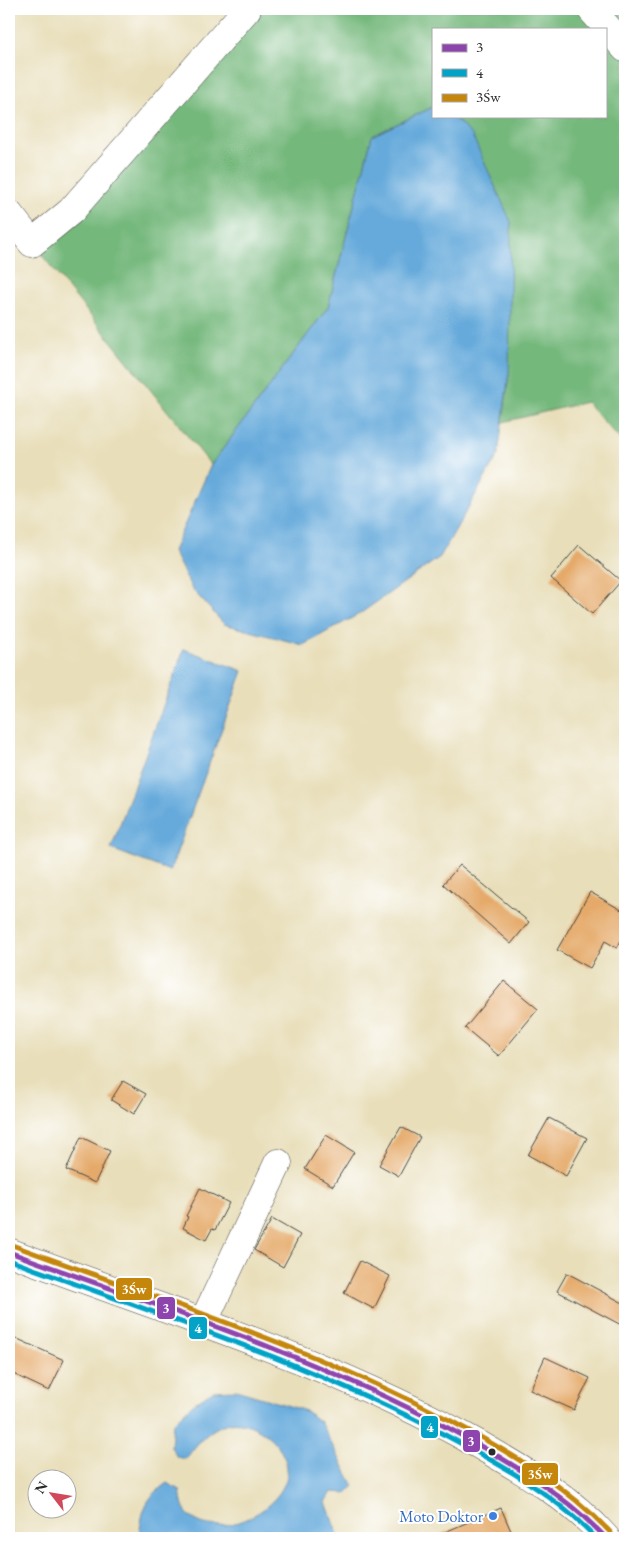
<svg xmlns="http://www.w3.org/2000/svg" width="634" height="1547" font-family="'EB Garamond',serif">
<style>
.forest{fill:#74b87b;stroke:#507253}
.water{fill:#66aadb;stroke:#486a83}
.building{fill:#e5aa6b}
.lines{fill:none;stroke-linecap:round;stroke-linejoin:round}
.minor-casing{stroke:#474640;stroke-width:29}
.minor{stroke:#fff;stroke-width:28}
.bus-1-casing{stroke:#fff;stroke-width:9}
.bus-2-casing{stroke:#fff;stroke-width:9}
.bus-3-casing{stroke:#fff;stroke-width:9}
.bus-1{stroke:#8e44ad;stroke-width:5}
.bus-2{stroke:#02a3c6;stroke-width:5}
.bus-3{stroke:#c4870b;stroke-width:5}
.bus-dot{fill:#2b2b2b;stroke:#fff;stroke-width:2}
.shop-dot{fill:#3f7fe0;stroke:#fff;stroke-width:2}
.labels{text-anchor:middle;stroke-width:4;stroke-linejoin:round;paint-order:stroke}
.shop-label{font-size:16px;fill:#366cbe;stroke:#fff;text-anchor:end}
.line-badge{stroke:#fff;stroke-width:2}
.badge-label{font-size:14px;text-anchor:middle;font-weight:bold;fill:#fff}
</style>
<rect width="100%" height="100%" fill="#fff"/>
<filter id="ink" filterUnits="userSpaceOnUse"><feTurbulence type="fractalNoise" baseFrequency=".02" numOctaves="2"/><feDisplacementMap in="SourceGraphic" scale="10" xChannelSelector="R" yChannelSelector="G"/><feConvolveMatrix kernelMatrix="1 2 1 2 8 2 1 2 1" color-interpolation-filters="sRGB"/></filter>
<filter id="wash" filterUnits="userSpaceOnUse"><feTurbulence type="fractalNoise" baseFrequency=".0096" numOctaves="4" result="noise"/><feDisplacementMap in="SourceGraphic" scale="20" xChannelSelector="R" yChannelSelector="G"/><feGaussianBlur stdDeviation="1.12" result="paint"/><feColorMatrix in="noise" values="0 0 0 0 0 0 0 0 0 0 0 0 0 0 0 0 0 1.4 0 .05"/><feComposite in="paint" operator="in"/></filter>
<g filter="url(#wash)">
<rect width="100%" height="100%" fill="#e8deb9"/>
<path class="forest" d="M 247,9 L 625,9 L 625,445 L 586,402 L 503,422 L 509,373 L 472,135 L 452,116 L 605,116 L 605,29 L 433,29 L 433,107 L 372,136 L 328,307 L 211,465 L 32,243 Z"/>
<g class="water">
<path d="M 433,107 L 433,116 L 452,116 L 472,135 L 511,222 L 509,373 L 498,455 L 440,557 L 361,613 L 303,645 L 224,624 L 192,589 L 173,551 L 211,465 L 328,307 L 372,136 Z"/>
<path d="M 184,649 L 243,671 L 170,871 L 111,849 Z"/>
<path d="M 236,1390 L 306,1411 L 320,1422 L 354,1486 L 347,1493 L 332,1492 L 326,1502 L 339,1538 L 139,1538 C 142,1511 144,1499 167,1483 L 180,1490 C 181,1497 182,1507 186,1512 C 213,1545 280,1512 287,1476 C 291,1449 256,1418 229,1423 C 211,1427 196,1444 186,1459 L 177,1457 L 171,1447 L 173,1423 L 194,1403 L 213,1391 Z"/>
</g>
<g id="blocks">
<g class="building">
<path d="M 579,545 L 621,581 L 592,614 L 551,578 Z"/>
<path d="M 460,865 L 529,922 L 511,944 L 443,884 Z"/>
<path d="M 590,892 L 625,912 L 625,933 L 617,948 L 605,941 L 590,968 L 557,950 Z"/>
<path d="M 504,981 L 538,1009 L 499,1056 L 465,1028 Z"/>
<path d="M 123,1081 L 146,1094 L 134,1114 L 111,1100 Z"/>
<path d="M 549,1118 L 587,1138 L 566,1176 L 528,1155 Z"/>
<path d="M 401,1127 L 420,1137 L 399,1176 L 379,1165 Z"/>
<path d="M 326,1135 L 354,1152 L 333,1186 L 305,1169 Z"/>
<path d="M 81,1137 L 110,1151 L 95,1183 L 66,1170 Z"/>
<path d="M 200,1188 L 229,1203 L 215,1230 L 212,1229 L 206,1240 L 183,1228 L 188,1217 L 186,1216 Z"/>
<path d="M 272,1219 L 300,1235 L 283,1267 L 254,1250 Z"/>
<path d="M 360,1261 L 390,1276 L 374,1309 L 344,1293 Z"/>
<path d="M 567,1273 L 625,1304 L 625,1327 L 557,1291 Z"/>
<path d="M 9,1335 L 64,1360 L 49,1391 L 9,1372 Z"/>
<path d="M 545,1357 L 590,1378 L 574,1410 L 530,1390 Z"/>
<path d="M 501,1508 L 514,1538 L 431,1538 Z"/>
</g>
</g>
</g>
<g filter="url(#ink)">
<use href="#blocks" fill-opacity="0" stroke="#474640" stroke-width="1"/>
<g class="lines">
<g class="minor-casing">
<g id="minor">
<path d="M 591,9 L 625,48"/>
<path d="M 9,214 L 32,243 L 71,211 L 247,9"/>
<path d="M 9,1252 C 166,1311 329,1360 476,1443 C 523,1470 570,1497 606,1538"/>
<path d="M 203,1323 L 278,1163"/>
</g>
</g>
<use href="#minor" class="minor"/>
<g class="bus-1-casing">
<path id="bus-1" d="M 9,1252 C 157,1306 309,1354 448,1428 C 505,1459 561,1491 606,1538"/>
</g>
<g class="bus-2-casing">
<path id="bus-2" d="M 9,1260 C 156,1314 308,1362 447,1436 C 500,1464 554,1494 596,1538"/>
</g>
<g class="bus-3-casing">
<path id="bus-3" d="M 12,1245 C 159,1299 311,1347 451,1421 C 509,1452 566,1485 611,1533"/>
</g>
<use href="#bus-1" class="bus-1"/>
<use href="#bus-2" class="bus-2"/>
<use href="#bus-3" class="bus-3"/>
</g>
</g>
<circle class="bus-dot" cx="492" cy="1452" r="4.5"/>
<circle class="shop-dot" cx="493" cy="1516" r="5"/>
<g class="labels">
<g class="shop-label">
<text x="483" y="1522">Moto Doktor</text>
</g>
</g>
<g class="line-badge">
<rect x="115" y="1277" width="38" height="24" rx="5" fill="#c4870b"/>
<rect x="156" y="1296" width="20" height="24" rx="5" fill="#8e44ad"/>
<rect x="188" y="1316" width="20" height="24" rx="5" fill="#02a3c6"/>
<rect x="420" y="1415" width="19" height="24" rx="5" fill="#02a3c6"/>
<rect x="462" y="1429" width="19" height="24" rx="5" fill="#8e44ad"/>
<rect x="521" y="1462" width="38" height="24" rx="5" fill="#c4870b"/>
</g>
<g class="badge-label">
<text x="134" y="1294">3Św</text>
<text x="166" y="1313">3</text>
<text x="198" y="1333">4</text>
<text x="430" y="1432">4</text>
<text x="471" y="1446">3</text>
<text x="540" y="1479">3Św</text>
</g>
<rect width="634" height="1547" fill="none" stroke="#fff" stroke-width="30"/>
<rect x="432" y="28" width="175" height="90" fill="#ffffff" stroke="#aaaaaa"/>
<rect x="442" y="44" width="25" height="8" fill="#8e44ad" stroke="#aaaaaa"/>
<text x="476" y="52" font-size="15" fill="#2b2b2b">3</text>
<rect x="442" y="69" width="25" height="8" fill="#02a3c6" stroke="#aaaaaa"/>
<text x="476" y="78" font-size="15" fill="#2b2b2b">4</text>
<rect x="442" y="94" width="25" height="8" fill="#c4870b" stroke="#aaaaaa"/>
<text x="476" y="102" font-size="15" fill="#2b2b2b">3Św</text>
<g transform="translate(52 1494) rotate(301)"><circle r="24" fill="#ffffff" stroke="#aaaaaa"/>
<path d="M0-4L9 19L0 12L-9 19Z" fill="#d1495b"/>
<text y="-8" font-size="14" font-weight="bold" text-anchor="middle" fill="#2b2b2b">N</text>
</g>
</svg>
